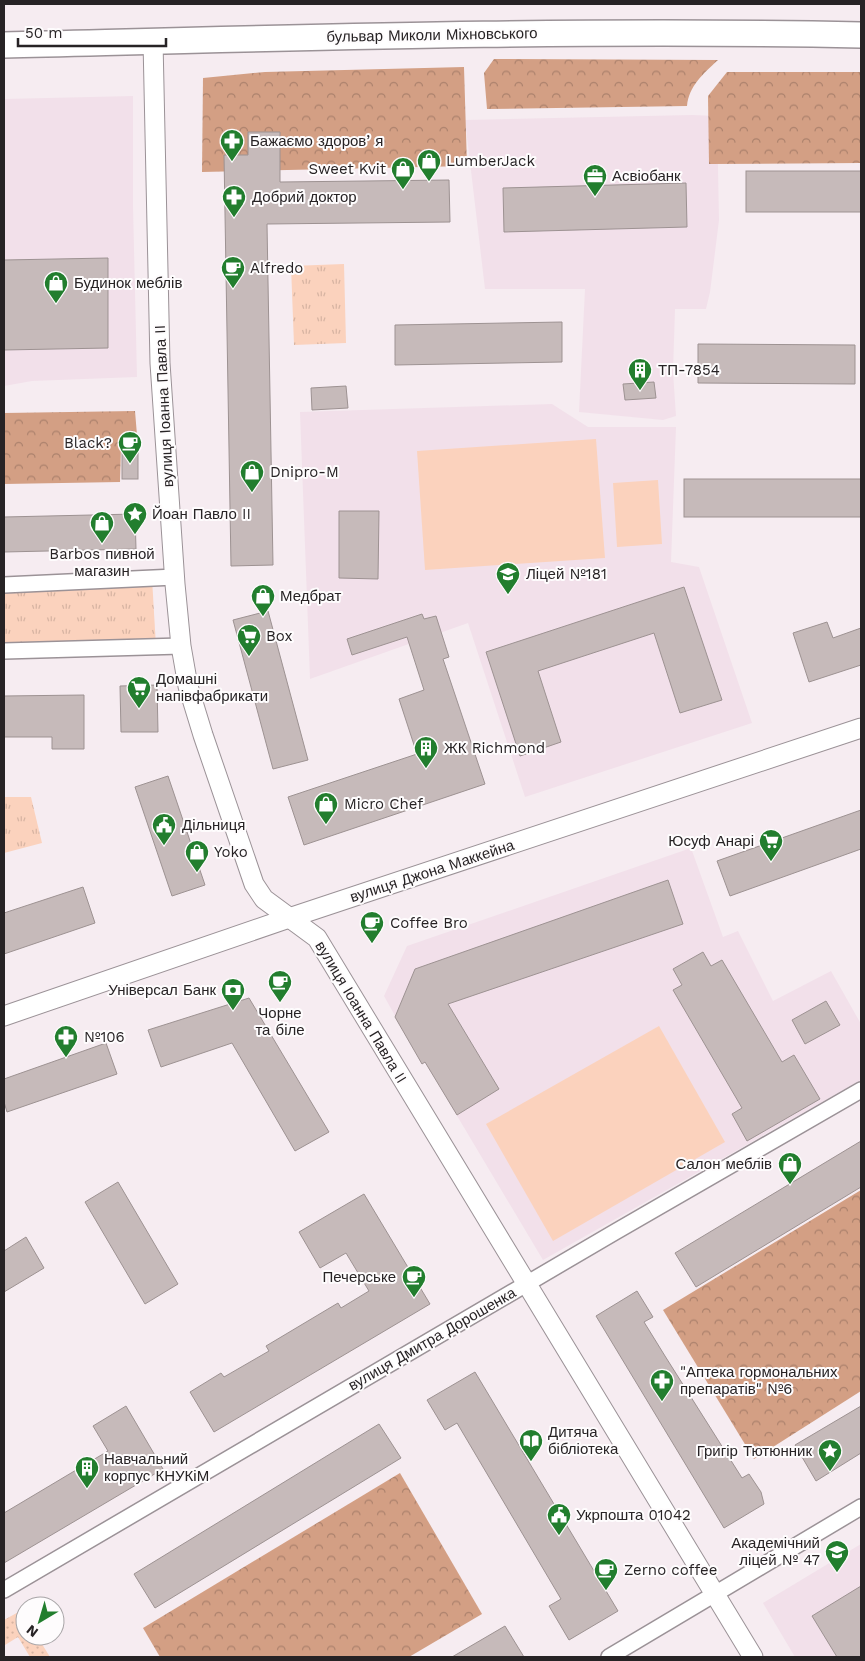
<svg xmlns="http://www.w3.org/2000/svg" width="865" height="1661" font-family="'Work Sans',sans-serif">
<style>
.built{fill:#f2e0ea}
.grass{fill:url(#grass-dots)}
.forest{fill:url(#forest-crowns)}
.park{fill:url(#park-tufts)}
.garden{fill:#fbd2bd}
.building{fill:#c6baba;stroke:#9d9292}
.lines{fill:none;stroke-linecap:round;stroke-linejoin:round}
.minor-casing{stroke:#9b9297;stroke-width:18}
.tertiary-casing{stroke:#9b9297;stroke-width:21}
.trunk-casing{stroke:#9b9297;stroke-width:28}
.minor{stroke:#fff;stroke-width:15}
.tertiary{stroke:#fff;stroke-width:19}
.trunk{stroke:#fff;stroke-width:25}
.labels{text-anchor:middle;stroke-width:4;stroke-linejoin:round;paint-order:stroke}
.street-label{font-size:15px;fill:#272325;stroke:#fefcfd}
.poi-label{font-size:15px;fill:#272325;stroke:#fefcfd;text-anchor:start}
</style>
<defs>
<pattern id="grass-dots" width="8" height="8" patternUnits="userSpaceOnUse" patternTransform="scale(1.25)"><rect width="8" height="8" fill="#fbd2bd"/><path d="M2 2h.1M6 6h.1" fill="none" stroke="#d7b4a2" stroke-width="1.8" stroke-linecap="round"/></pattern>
<pattern id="forest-crowns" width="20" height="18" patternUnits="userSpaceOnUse" patternTransform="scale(1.25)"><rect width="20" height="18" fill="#d39f84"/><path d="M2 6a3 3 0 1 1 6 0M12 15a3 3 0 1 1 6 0" fill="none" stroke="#ab816c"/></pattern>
<pattern id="park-tufts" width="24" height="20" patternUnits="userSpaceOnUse" patternTransform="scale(1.25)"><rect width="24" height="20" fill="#fbd2bd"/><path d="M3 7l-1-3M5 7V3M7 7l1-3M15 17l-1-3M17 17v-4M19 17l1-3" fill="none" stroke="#d7b4a2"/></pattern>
</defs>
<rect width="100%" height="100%" fill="#f6ecf1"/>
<g class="built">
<path d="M 133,96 L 133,206 L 137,377 L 32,381 L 4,386 L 4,99 Z"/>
<path d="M 692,115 L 717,116 L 719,220 L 710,292 L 706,309 L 675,309 L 673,372 L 676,416 L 663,420 L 579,412 L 585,289 L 485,289 L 465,120 Z"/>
<path d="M 552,404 L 588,427 L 676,427 L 671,562 L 699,567 L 752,723 L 525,797 L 468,623 L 310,679 L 300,412 Z"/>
<path d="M 691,848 L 723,937 L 738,931 L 773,1001 L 831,971 L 861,1024 L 861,1080 L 543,1260 L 425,1062 L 422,1064 L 384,996 L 407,946 Z"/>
<path d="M 861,1544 L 861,1657 L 795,1657 L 763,1603 Z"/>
</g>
<path class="grass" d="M 22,1610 L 25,1615 L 25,1636 L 37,1636 L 50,1657 L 30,1657 L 18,1637 L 5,1645 L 4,1643 L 4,1620 Z"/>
<g class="forest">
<path d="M 494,59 L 718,60 C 703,74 689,86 687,106 L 487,109 L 484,73 Z"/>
<path d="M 464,67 L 467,166 L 202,172 L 203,78 L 265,72 Z"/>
<path d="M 727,72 L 861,72 L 861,163 L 709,164 L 708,96 Z"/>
<path d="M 135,411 L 138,447 L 121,447 L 120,482 L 4,484 L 4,413 Z"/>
<path d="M 861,1190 L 861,1391 L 754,1459 L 663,1310 Z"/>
<path d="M 400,1473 L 482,1614 L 409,1657 L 160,1657 L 143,1628 Z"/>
</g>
<g class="park">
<path d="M 344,264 L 346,343 L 294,345 L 291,266 Z"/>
<path d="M 152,578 L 156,647 L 4,651 L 4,585 Z"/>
<path d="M 4,797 L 31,797 L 42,843 L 4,853 Z"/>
</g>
<g class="garden">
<path d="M 596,439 L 605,558 L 425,570 L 417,451 Z"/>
<path d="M 658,480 L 662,544 L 617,547 L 613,483 Z"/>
<path d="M 659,1026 L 725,1142 L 553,1241 L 486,1124 Z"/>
</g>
<g class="building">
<path d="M 248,132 L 280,132 L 280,182 L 449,180 L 450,222 L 267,224 L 273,565 L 231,566 L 224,155 L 248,155 Z"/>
<rect x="746" y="171" width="115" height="41"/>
<path d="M 686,183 L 687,227 L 504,232 L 503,188 Z"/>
<path d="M 108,258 L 108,348 L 4,350 L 4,260 Z"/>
<path d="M 562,322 L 562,362 L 395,365 L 395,325 Z"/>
<path d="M 698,344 L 855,345 L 855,384 L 698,383 Z"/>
<path d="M 654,382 L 656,398 L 625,400 L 623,384 Z"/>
<path d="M 346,386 L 348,408 L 312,410 L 311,388 Z"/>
<rect x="122" y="449" width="16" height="30"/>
<rect x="684" y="479" width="177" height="38"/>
<path d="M 339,511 L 379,511 L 378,579 L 339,578 Z"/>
<path d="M 135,514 L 136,549 L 4,552 L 4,517 Z"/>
<path d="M 684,587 L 722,700 L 680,713 L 654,633 L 538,671 L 561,742 L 520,756 L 486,652 Z"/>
<path d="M 268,611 L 308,760 L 273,769 L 233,620 Z"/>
<path d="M 422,614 L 424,619 L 436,616 L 449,657 L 443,659 L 485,784 L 304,845 L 288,797 L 417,754 L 399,699 L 424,690 L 407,637 L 352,655 L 347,639 Z"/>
<path d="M 827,622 L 833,638 L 861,628 L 861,665 L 809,682 L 793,633 Z"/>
<path d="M 157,685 L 158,732 L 121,732 L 120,686 Z"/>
<path d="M 84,695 L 84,749 L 52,749 L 52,737 L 4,737 L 4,696 Z"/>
<path d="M 168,776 L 205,885 L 172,896 L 135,787 Z"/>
<path d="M 861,810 L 861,849 L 730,896 L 717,861 Z"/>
<path d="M 668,880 L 683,924 L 448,1004 L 499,1089 L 457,1115 L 425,1062 L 422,1064 L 395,1017 L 415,969 Z"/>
<path d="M 83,887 L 95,923 L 4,954 L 4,913 Z"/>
<path d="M 703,952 L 711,966 L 722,960 L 782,1062 L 794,1055 L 820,1099 L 747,1141 L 732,1114 L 742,1108 L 673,990 L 682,985 L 673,969 Z"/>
<path d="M 249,998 L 329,1132 L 295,1151 L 232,1043 L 161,1067 L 148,1030 Z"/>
<path d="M 826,1001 L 840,1025 L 805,1044 L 792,1020 Z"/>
<path d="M 106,1043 L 117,1074 L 7,1112 L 4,1102 L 4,1079 Z"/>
<path d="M 861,1141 L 861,1187 L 696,1287 L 675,1253 Z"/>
<path d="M 118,1182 L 178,1284 L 145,1304 L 85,1202 Z"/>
<path d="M 364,1194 L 430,1304 L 214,1432 L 190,1392 L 221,1373 L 224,1377 L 269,1351 L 266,1346 L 338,1303 L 341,1308 L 369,1291 L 346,1253 L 320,1268 L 299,1232 Z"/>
<path d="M 26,1237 L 44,1268 L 4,1292 L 4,1251 Z"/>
<path d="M 637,1291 L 653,1317 L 644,1322 L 665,1356 L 742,1478 L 749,1474 L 761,1492 L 764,1504 L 724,1528 L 596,1316 Z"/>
<path d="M 475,1372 L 618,1611 L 569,1640 L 549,1606 L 561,1599 L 457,1423 L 445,1430 L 427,1400 Z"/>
<path d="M 126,1406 L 163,1469 L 4,1563 L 4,1513 L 108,1451 L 93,1426 Z"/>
<path d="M 861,1406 L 861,1453 L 816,1481 L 795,1445 Z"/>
<path d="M 379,1424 L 401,1458 L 155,1608 L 134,1574 Z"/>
<path d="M 861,1586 L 861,1657 L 837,1657 L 812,1616 Z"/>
<path d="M 505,1626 L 524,1657 L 452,1657 Z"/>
</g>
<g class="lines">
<g class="minor-casing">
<g id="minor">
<path d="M 4,585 L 175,577"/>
<path d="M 4,651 L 181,646"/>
<path d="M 4,1590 L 615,1232 L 861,1090"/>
<path d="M 609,1657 L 861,1507"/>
</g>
</g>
<g class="tertiary-casing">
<g id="tertiary">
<path d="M 153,41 L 160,363 L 175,584 L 181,646 L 188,686 L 203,735 L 254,884 L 264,899 L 317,938 L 753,1657"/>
<path d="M 4,1016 L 289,918 L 861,728"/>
</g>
</g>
<g class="trunk-casing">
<path id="trunk" d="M 4,45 C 290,38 575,29 861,35"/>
</g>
<use href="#minor" class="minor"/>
<use href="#tertiary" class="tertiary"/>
<use href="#trunk" class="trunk"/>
</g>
<defs>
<g id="pharmacy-pin" transform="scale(1.25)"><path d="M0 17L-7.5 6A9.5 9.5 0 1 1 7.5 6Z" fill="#227e2e" stroke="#fefcfd"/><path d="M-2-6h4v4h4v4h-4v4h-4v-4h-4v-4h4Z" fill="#fff"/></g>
<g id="shop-pin" transform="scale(1.25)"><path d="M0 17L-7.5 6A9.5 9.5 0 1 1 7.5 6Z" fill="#227e2e" stroke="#fefcfd"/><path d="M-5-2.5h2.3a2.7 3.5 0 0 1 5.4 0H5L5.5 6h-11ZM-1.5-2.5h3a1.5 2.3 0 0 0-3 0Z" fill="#fff"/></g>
<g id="office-pin" transform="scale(1.25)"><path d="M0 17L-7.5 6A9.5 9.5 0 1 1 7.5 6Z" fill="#227e2e" stroke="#fefcfd"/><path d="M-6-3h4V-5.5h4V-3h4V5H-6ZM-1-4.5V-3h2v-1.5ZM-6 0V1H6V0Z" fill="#fff"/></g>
<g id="cafe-pin" transform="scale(1.25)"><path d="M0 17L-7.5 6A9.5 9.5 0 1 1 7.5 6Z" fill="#227e2e" stroke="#fefcfd"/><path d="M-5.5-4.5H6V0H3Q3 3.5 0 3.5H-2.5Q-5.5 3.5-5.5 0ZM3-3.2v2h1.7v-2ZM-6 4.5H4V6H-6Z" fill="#fff"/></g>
<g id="building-pin" transform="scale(1.25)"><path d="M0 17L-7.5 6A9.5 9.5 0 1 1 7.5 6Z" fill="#227e2e" stroke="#fefcfd"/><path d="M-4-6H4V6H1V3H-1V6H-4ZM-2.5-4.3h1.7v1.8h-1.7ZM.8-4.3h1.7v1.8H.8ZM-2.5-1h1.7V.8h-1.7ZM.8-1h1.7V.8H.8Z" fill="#fff"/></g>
<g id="sight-pin" transform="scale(1.25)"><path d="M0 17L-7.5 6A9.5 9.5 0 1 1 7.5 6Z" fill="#227e2e" stroke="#fefcfd"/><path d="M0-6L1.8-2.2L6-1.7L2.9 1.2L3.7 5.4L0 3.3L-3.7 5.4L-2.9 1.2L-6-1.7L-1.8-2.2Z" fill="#fff"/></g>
<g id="school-pin" transform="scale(1.25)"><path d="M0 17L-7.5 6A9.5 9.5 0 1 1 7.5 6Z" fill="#227e2e" stroke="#fefcfd"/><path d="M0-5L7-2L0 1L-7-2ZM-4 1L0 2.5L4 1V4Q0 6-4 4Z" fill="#fff"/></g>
<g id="supermarket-pin" transform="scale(1.25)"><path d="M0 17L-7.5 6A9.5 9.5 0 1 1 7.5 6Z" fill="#227e2e" stroke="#fefcfd"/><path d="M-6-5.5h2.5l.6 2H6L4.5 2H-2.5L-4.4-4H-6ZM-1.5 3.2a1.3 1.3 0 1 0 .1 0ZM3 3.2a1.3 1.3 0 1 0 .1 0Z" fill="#fff"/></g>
<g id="civic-pin" transform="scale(1.25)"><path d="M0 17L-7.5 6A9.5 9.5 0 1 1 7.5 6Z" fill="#227e2e" stroke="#fefcfd"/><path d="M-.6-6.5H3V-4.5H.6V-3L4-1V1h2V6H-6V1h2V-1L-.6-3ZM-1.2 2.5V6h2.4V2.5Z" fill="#fff"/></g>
<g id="bank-pin" transform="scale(1.25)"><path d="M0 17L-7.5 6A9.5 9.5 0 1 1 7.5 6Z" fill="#227e2e" stroke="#fefcfd"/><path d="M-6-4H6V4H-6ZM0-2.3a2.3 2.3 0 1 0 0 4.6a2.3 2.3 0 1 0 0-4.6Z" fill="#fff"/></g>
<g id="library-pin" transform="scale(1.25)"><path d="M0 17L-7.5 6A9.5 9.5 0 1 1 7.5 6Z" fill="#227e2e" stroke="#fefcfd"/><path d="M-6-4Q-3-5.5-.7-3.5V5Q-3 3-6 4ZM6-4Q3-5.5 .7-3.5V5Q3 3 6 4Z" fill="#fff"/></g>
</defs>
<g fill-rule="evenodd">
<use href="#pharmacy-pin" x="232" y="141"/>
<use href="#shop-pin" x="429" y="161"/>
<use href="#shop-pin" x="403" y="169"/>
<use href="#office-pin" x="595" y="176"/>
<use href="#pharmacy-pin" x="234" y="197"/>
<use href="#cafe-pin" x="233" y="268"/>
<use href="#shop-pin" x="56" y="283"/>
<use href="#building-pin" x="640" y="370"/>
<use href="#cafe-pin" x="130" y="443"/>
<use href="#shop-pin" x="252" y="472"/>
<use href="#sight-pin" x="135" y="514"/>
<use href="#shop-pin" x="102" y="523"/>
<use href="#school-pin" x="508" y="574"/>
<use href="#shop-pin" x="263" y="596"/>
<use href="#supermarket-pin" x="249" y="636"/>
<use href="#supermarket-pin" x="139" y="688"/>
<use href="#building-pin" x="426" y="748"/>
<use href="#shop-pin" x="326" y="804"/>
<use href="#civic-pin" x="164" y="825"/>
<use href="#supermarket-pin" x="771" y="841"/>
<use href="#shop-pin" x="197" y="852"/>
<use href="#cafe-pin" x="372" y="923"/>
<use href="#cafe-pin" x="280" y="982"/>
<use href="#bank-pin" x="233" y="990"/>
<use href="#pharmacy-pin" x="66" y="1037"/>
<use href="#shop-pin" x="790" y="1164"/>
<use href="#cafe-pin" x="414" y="1277"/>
<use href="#pharmacy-pin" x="662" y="1381"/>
<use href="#library-pin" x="531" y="1441"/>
<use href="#sight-pin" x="830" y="1451"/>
<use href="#building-pin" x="87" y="1468"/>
<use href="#civic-pin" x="559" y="1515"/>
<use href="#school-pin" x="837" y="1552"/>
<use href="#cafe-pin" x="606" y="1570"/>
</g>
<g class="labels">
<g class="street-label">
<text transform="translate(432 35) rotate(-1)" y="5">бульвар Миколи Міхновського</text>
<text transform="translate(164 406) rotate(-93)" y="5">вулиця Іоанна Павла II</text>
<text transform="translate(432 871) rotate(-18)" y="5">вулиця Джона Маккейна</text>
<text transform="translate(361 1012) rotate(59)" y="5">вулиця Іоанна Павла II</text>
<text transform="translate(432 1339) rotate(-30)" y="5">вулиця Дмитра Дорошенка</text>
</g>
<g class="poi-label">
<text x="250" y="146">Бажаємо здоровʼя</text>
<text x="446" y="166">LumberJack</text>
<text x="386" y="174" text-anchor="end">Sweet Kvit</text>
<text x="612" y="181">Асвіобанк</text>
<text x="252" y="202">Добрий доктор</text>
<text x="250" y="273">Alfredo</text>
<text x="74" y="288">Будинок меблів</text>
<text x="658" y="375">ТП-7854</text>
<text x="112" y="448" text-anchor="end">Black?</text>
<text x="270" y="477">Dnipro-M</text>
<text x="152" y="519">Йоан Павло II</text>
<text x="102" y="559" text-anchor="middle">Barbos пивной<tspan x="102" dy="17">магазин</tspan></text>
<text x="526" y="579">Ліцей №181</text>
<text x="280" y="601">Медбрат</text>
<text x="266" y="641">Box</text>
<text x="156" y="684">Домашні<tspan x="156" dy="17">напівфабрикати</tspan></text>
<text x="444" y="753">ЖК Richmond</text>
<text x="344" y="809">Micro Chef</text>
<text x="182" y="830">Дільниця</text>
<text x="754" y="846" text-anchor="end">Юсуф Анарі</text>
<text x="214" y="857">Yoko</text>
<text x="390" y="928">Coffee Bro</text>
<text x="216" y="995" text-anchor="end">Універсал Банк</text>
<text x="280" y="1018" text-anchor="middle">Чорне<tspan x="280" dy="17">та біле</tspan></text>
<text x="84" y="1042">№106</text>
<text x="772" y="1169" text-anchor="end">Салон меблів</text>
<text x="396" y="1282" text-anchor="end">Печерське</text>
<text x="680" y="1377">"Аптека гормональних<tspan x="680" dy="17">препаратів" №6</tspan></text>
<text x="548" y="1437">Дитяча<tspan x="548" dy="17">бібліотека</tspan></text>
<text x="812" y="1456" text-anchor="end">Григір Тютюнник</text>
<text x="104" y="1464">Навчальний<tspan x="104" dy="17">корпус КНУКіМ</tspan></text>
<text x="576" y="1520">Укрпошта 01042</text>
<text x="820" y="1548" text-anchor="end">Академічний<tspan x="820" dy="17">ліцей № 47</tspan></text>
<text x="624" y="1575">Zerno coffee</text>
</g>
</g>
<rect width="865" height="1661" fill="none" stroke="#272325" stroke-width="10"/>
<g transform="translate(40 1621) rotate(218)"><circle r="24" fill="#fefcfd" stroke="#a8a5a7"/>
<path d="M0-4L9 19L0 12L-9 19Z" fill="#227e2e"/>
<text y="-8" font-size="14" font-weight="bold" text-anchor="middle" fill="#272325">N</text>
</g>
<path d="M18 38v8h148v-8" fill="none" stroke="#272325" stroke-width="2.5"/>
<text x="25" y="38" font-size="15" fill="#272325" stroke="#fefcfd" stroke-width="4" paint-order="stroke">50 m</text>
</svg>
